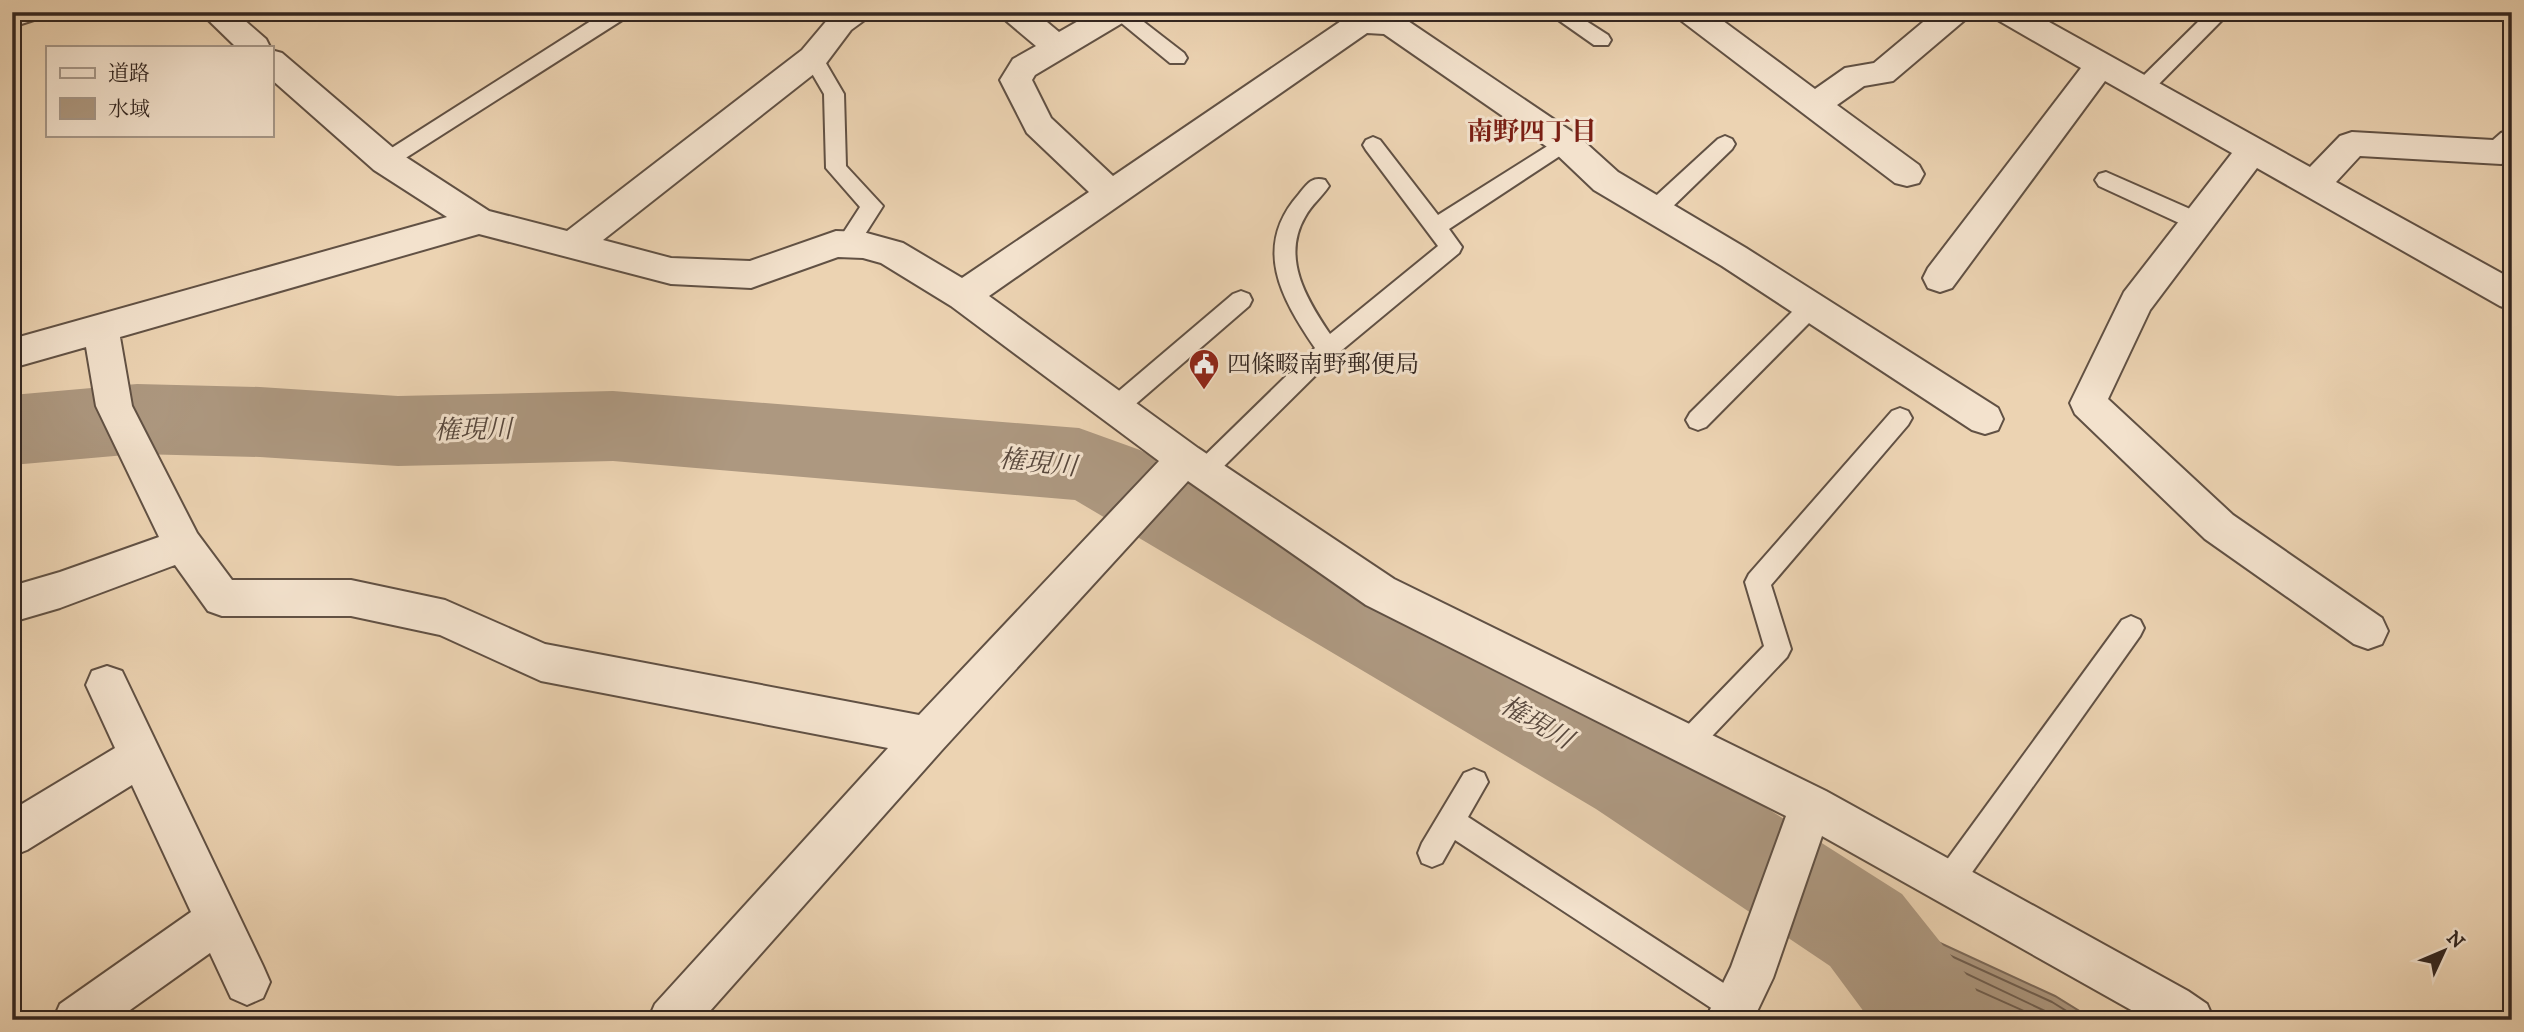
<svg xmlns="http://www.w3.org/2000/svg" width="2524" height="1032" font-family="'IM FELL DW Pica','Noto Serif JP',serif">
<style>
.water{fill:#ad9880;stroke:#7c6a5a;stroke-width:2}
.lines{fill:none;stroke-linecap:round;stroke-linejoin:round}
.shore{stroke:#705f50;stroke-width:2}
.river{fill:#ad9880;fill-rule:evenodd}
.service-casing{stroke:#615144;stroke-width:4}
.minor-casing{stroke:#615144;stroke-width:4}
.service{fill:#f3e2cd;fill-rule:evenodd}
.minor{fill:#f3e2cd;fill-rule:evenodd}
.labels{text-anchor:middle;stroke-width:6;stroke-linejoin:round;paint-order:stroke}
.poi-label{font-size:24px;fill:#332620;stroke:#f3e2cd;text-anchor:start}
.neighbourhood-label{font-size:26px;font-weight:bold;fill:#7a1f14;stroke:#f3e2cd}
.water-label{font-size:26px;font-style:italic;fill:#58483d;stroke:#f3e2cd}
</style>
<rect width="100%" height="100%" fill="#ecd3b2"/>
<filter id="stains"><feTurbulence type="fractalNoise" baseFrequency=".00286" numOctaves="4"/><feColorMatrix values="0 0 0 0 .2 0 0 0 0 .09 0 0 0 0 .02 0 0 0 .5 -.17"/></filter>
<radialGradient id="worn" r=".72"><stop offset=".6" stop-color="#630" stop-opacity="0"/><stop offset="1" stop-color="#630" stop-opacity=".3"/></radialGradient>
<path class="water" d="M 1899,924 L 2055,996 L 2094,1020 L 1913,1020 L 1876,962 Z"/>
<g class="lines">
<g class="shore">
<path d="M 1919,1020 L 1918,1014 L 1885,963 L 1903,934 L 2052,1002 L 2081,1020"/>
<path d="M 1927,1020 L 1925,1009 L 1896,963 L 1906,945 L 2064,1020"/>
<path d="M 1938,1020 L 1934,1004 L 1909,964 L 1910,960 L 2044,1020"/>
</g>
<path class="river" d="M 137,384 L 260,387 L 398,396 L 613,391 L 1079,428 L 1140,450 L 1664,743 L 1902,894 L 1973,983 L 1989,1020 L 1870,1020 L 1830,966 L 1596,809 L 1075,500 L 613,461 L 398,466 L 260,457 L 137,454 L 12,465 L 12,395 Z"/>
<g class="service-casing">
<g id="service">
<path d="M 605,12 L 630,12 L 627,17 L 393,166 L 386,169 L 379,166 L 376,161 L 379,156 Z"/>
<path d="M 1108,12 L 1131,12 L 1184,53 L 1187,58 L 1184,63 L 1170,63 Z"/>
<path d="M 1547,12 L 1572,12 L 1608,35 L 1611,40 L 1608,45 L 1594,45 Z"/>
<path d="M 2208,12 L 2230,12 L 2149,94 L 2142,96 L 2135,94 L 2132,89 L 2135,84 Z"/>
<path d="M 813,51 L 820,53 L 844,94 L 846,166 L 883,206 L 855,250 L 847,252 L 839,250 L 836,244 L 860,207 L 826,168 L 824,94 L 803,58 L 806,53 Z"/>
<path d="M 1565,135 L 1572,138 L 1575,143 L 1572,148 L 1449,229 L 1462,247 L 1459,253 L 1336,355 L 1212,478 L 1204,481 L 1196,478 L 1192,471 L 1196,464 L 1315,348 C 1281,298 1252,247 1299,194 C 1307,184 1312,176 1325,180 L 1329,186 C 1322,197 1311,205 1305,217 C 1281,258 1307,300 1330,334 L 1438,246 L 1366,150 L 1363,145 L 1366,140 L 1373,137 L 1380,140 L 1438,215 Z"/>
<path d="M 1725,136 L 1732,139 L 1735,144 L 1732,149 L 1663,216 L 1655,218 L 1647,216 L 1644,210 L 1647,204 L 1718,139 Z"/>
<path d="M 2106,172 L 2206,216 L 2209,222 L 2206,228 L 2198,230 L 2190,228 L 2099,186 L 2095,180 L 2099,174 Z"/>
<path d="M 1241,291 L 1249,294 L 1252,300 L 1249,306 L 1123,415 L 1115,418 L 1107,415 L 1103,408 L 1107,401 L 1233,294 Z"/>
<path d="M 1811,298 L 1819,301 L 1822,307 L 1819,313 L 1706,427 L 1698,430 L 1690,427 L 1686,420 L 1690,413 L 1803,301 Z"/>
<path d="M 1900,408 L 1908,411 L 1912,418 L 1908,425 L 1771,585 L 1791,649 L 1787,657 L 1696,753 L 1687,757 L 1678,753 L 1674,744 L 1678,735 L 1764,646 L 1745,582 L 1749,574 L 1892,411 Z"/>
<path d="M 2131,616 L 2140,620 L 2144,628 L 2140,636 L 1958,892 L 1948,896 L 1938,892 L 1934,882 L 1938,872 L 2122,620 Z"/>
<path d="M 1474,769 L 1484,773 L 1488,782 L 1468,817 L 1745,997 L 1750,1007 L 1745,1017 L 1740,1020 L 1725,1017 L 1455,840 L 1442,863 L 1432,867 L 1422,863 L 1418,853 L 1422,843 L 1464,773 Z"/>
</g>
</g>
<g class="minor-casing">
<g id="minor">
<path d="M 12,12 L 41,12 L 37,19 L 12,27 Z"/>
<path d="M 200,12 L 235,12 L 266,39 L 270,47 L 236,47 Z"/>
<path d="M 834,12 L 870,12 L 866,19 L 851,30 L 824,66 L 603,240 L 671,258 L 750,261 L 836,231 L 863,232 L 903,243 L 962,278 L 1089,192 L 1027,133 L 1000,80 L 1013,59 L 1036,46 L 1004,19 L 1000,12 L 1035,12 L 1059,32 L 1094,12 L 1133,12 L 1129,19 L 1035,75 L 1032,80 L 1051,118 L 1113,176 L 1350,15 L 1373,12 L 1402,17 L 1577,135 L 1618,172 L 1746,248 L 1998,408 L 2003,419 L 1998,430 L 1985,434 L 1972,430 L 1722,266 L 1594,190 L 1553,151 L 1384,34 L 1367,33 L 989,296 L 1198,448 L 1394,579 L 1826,791 L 2188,991 L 2207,1004 L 2214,1020 L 2149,1020 L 1822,836 L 1773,978 L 1753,1020 L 1705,1020 L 1731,967 L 1786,816 L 1366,605 L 1188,481 L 942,750 L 702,1020 L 648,1020 L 655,1004 L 888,748 L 541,681 L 440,635 L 351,616 L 222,616 L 208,611 L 175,565 L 60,608 L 12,622 L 12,586 L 60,572 L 159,537 L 96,406 L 86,347 L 12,368 L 12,339 L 447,217 L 374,170 L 271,79 L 271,50 L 282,53 L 398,152 L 489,211 L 567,231 L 802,50 ZM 479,234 L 671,284 L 751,288 L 838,257 L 863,258 L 881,263 L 951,306 L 1159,461 L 919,715 L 545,644 L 445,600 L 351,580 L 232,580 L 197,533 L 132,406 L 120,337 Z"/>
<path d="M 1675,12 L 1711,12 L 1815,89 L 1845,68 L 1874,63 L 1935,12 L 1970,12 L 1966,19 L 1893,81 L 1864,86 L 1837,105 L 1919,165 L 1924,174 L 1919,183 L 1907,186 L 1895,183 L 1679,19 Z"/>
<path d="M 1992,12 L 2031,12 L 2310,167 L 2340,136 L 2352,132 L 2493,140 L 2501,133 L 2512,129 L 2512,161 L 2501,164 L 2360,156 L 2336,182 L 2512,279 L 2512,310 L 2500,306 L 2257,168 L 2150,310 L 2108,399 L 2233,515 L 2382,618 L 2388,631 L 2382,644 L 2368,649 L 2354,644 L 2205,539 L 2075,414 L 2070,403 L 2124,292 L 2232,153 L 2105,81 L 1952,288 L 1940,292 L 1928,288 L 1923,278 L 1928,268 L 2081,68 L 1996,19 Z"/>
<path d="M 107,666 L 122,671 L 263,966 L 270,982 L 263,998 L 247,1005 L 231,998 L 210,953 L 116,1020 L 53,1020 L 60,1004 L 191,912 L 132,785 L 27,850 L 12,856 L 12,810 L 115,748 L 86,685 L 92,671 Z"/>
</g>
</g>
<use href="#service" class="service"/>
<use href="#minor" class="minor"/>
</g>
<defs>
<g id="civic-pin" transform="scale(1.575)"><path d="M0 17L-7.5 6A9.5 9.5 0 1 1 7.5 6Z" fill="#8f2418" stroke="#f3e2cd"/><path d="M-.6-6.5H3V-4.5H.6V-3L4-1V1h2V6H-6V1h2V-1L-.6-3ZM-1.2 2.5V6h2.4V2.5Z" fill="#fff"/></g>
</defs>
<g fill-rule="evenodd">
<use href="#civic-pin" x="1204" y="364"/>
</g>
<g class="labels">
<g class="poi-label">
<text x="1227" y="372">四條畷南野郵便局</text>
</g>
<g class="neighbourhood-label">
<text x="1532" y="140">南野四丁目</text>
</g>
<g class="water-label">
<text transform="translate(473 429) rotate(-1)" y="9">権現川</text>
<text transform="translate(1038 462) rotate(6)" y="9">権現川</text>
<text transform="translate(1537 722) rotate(30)" y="9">権現川</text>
</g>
</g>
<rect width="2524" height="1032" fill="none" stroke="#ecd3b2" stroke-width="42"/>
<rect x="14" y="14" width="2496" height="1004" fill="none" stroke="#332620" stroke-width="3.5"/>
<rect x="21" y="21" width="2482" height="990" fill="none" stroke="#332620" stroke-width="2"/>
<rect x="46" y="46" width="228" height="91" fill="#f3e2cd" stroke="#a69788" stroke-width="2"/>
<rect x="60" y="68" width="35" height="10" fill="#f3e2cd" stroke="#a69788" stroke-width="2"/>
<text x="108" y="80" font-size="21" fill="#332620">道路</text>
<rect x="60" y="98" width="35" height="21" fill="#ad9880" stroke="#a69788" stroke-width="2"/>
<text x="108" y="116" font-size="21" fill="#332620">水域</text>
<g transform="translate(2444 951) rotate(46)" stroke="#f3e2cd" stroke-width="5" paint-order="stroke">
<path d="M0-5L12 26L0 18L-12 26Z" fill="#332620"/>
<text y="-10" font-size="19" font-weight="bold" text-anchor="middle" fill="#332620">N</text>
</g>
<rect width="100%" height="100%" filter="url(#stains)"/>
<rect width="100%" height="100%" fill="url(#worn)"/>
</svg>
